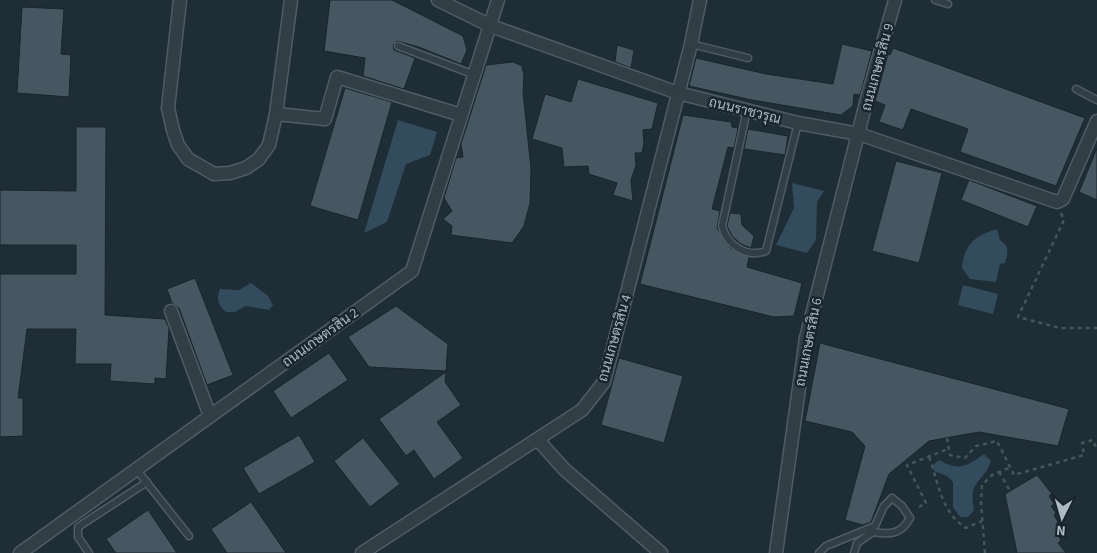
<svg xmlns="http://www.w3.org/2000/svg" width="1097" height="553" font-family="'Source Sans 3',Sarabun,sans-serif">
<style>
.water{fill:#324c5e}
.building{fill:#475762;stroke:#1a252d}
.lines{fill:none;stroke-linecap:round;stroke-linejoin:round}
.service-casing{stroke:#505c65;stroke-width:9}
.minor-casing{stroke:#505c65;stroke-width:15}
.path{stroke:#425757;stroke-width:2.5;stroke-dasharray:4 4;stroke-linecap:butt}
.service{stroke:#323e46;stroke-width:6}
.minor{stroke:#323e46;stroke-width:12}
.labels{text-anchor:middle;stroke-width:4.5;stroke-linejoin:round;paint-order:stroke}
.street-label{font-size:14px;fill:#acb9c4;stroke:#18232b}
</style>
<rect width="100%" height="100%" fill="#1f2d36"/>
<g class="water">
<path d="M 398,120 L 437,132 L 430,155 L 406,164 L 387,222 L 364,233 Z"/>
<path d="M 792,183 L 824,191 L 817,202 L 816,240 L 807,253 L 776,245 L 794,208 Z"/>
<path d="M 997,229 L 1000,240 C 1010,247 1008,252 1005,263 L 1000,264 L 996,282 L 970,279 L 962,268 C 964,245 975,235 997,229 Z"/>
<path d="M 251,283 L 268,296 L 273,305 L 269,310 L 245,306 L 235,312 L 226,312 C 218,305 216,299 220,289 L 239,290 Z"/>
<path d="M 963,285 L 998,294 L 993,314 L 958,305 Z"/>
<path d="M 984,454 L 991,461 C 983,484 968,479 974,510 L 968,517 L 960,517 L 953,507 L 953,482 L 947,476 L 934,471 L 933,465 L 939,460 C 959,471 966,467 984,454 Z"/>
</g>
<g class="building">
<path d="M 330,0 L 392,0 L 463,36 L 467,50 L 461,64 L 419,47 L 397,41 L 393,45 L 394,50 L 415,58 L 404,89 L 363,76 L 365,58 L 324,51 Z"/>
<path d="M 22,7 L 64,9 L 61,54 L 71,55 L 69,97 L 17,93 Z"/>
<path d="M 842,44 L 872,51 L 860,95 L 854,94 L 853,106 L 841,115 L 752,100 L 689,86 L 696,58 L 766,74 L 833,84 Z"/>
<path d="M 617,45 L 634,50 L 631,68 L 615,62 Z"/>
<path d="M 893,48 L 1085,118 L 1056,186 L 960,152 L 968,129 L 911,109 L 903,130 L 879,122 L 885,105 L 875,101 L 888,54 L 890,55 Z"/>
<path d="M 513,62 L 522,66 L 524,76 L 523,92 L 531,169 L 530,203 L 524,226 L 512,243 L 451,235 L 452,226 L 443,219 L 452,211 L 444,198 L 456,158 L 463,157 L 461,144 L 486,65 Z"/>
<path d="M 578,79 L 658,103 L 652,129 L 643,130 L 644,143 L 642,153 L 635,153 L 636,165 L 631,180 L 633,201 L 613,195 L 617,183 L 589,174 L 588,166 L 564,167 L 562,148 L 532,139 L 545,94 L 571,102 Z"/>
<path d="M 345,88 L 392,102 L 358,220 L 310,206 Z"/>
<path d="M 683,115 L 731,122 L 732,127 L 738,128 L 734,148 L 728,147 L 712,209 L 720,211 L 717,228 L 730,248 L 749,257 L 747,267 L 802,283 L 794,316 L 774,317 L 640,284 Z"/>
<path d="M 76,127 L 106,127 L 105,315 L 165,319 L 169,328 L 166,379 L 155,378 L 155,384 L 110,381 L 111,364 L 75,364 L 76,329 L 27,329 L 18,398 L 23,398 L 23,436 L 0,437 L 0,274 L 76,274 L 76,245 L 0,245 L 0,190 L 76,191 Z"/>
<path d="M 748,129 L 788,136 L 785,155 L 744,149 Z"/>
<path d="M 1097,148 L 1097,200 L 1079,192 Z"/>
<path d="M 896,161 L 942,173 L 919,263 L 872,251 Z"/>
<path d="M 969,180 L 1037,206 L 1028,227 L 961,200 Z"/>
<path d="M 730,213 L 741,214 L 742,225 L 754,236 L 751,248 L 741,244 L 732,236 L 727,226 Z"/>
<path d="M 195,278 L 233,375 L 207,385 L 179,308 L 172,303 L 167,289 Z"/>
<path d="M 396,306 L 448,344 L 446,371 L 369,367 L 348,337 Z"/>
<path d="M 820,343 L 1069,409 L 1058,446 L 979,432 L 929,441 L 889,474 L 871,522 L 863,525 L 845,520 L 865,446 L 852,432 L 805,421 Z"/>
<path d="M 329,353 L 348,380 L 291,418 L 273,391 Z"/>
<path d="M 619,358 L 683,376 L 664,443 L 601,425 Z"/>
<path d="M 446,372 L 445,382 L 461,405 L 437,422 L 463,458 L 434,479 L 414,450 L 406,456 L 379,419 Z"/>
<path d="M 299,435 L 315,462 L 259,494 L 243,468 Z"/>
<path d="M 363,438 L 400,484 L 370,507 L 334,461 Z"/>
<path d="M 1037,475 L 1052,494 L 1049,496 L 1054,504 L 1051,506 L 1056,513 L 1054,515 L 1058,522 L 1056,525 L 1059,530 L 1056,533 L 1061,540 L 1058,543 L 1066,553 L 1017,553 L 1005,494 Z"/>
<path d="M 251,502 L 286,553 L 227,553 L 211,529 Z"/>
<path d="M 148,510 L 177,553 L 116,553 L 106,539 Z"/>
</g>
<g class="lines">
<g class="service-casing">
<g id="service">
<path d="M 935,0 L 948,4"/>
<path d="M 691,44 L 748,58"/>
<path d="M 398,46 L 475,75"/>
<path d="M 1076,89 L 1097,100"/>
<path d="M 747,110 L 722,226 C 727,246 747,258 766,251 L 798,123"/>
<path d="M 136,469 L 189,536"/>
<path d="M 89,553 L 78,537 L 78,527 L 147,482"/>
<path d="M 819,553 L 826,546 L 875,526 L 884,506 L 892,498 L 902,506 L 910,518 C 901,534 891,535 873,532 L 857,543 L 854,553"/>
</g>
</g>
<g class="minor-casing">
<g id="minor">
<path d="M 180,0 L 168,108 L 173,130 L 178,145 L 188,159 L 214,174 L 230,173 L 246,168 L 259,159 L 269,145 L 276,114 L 291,0"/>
<path d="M 438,0 L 491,26 L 678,93 L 798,123 L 859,134 L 1057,202 L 1063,199 L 1097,121"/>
<path d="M 276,114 L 325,119 L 337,77 L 461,115"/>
<path d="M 171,311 L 210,416"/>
<path d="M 538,440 L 564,469 L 661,553"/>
<path d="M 20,553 L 412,271 L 498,0"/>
<path d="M 362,553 L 582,410 L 604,382 L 691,44 L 700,0"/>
<path d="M 776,553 L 806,338 L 868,95 L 895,0"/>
</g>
</g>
<g class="path">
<path d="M 1061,213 L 1064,220 L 1018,317 L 1060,328 L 1097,328"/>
<path d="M 947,438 L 950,455 L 965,458 L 976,446 L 997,441 L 1014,475 L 1084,455 L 1082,443 L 1093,440 L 1097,450"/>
<path d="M 929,457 C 939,484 941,512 966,528 L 982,521"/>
<path d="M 999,472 L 1010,491"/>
<path d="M 919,507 L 926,503 L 907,465 L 948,449"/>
<path d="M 985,553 L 981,503 L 982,485 L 992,475 L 1011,467"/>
</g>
<use href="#service" class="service"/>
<use href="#minor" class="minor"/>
</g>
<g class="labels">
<g class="street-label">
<text transform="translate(877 67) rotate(-75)" y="5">ถนนเกษตรสิน 9</text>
<text transform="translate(745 110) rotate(14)" y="5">ถนนราชวรุณ</text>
<text transform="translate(320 337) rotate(-36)" y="5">ถนนเกษตรสิน 2</text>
<text transform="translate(614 338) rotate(-74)" y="5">ถนนเกษตรสิน 4</text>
<text transform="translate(808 342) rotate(-79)" y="5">ถนนเกษตรสิน 6</text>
</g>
</g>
<g transform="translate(1062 518) rotate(185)" stroke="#18232b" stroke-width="4" paint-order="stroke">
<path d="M0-4L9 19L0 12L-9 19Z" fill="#acb9c4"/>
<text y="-8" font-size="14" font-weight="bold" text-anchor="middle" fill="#acb9c4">N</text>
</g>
</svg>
